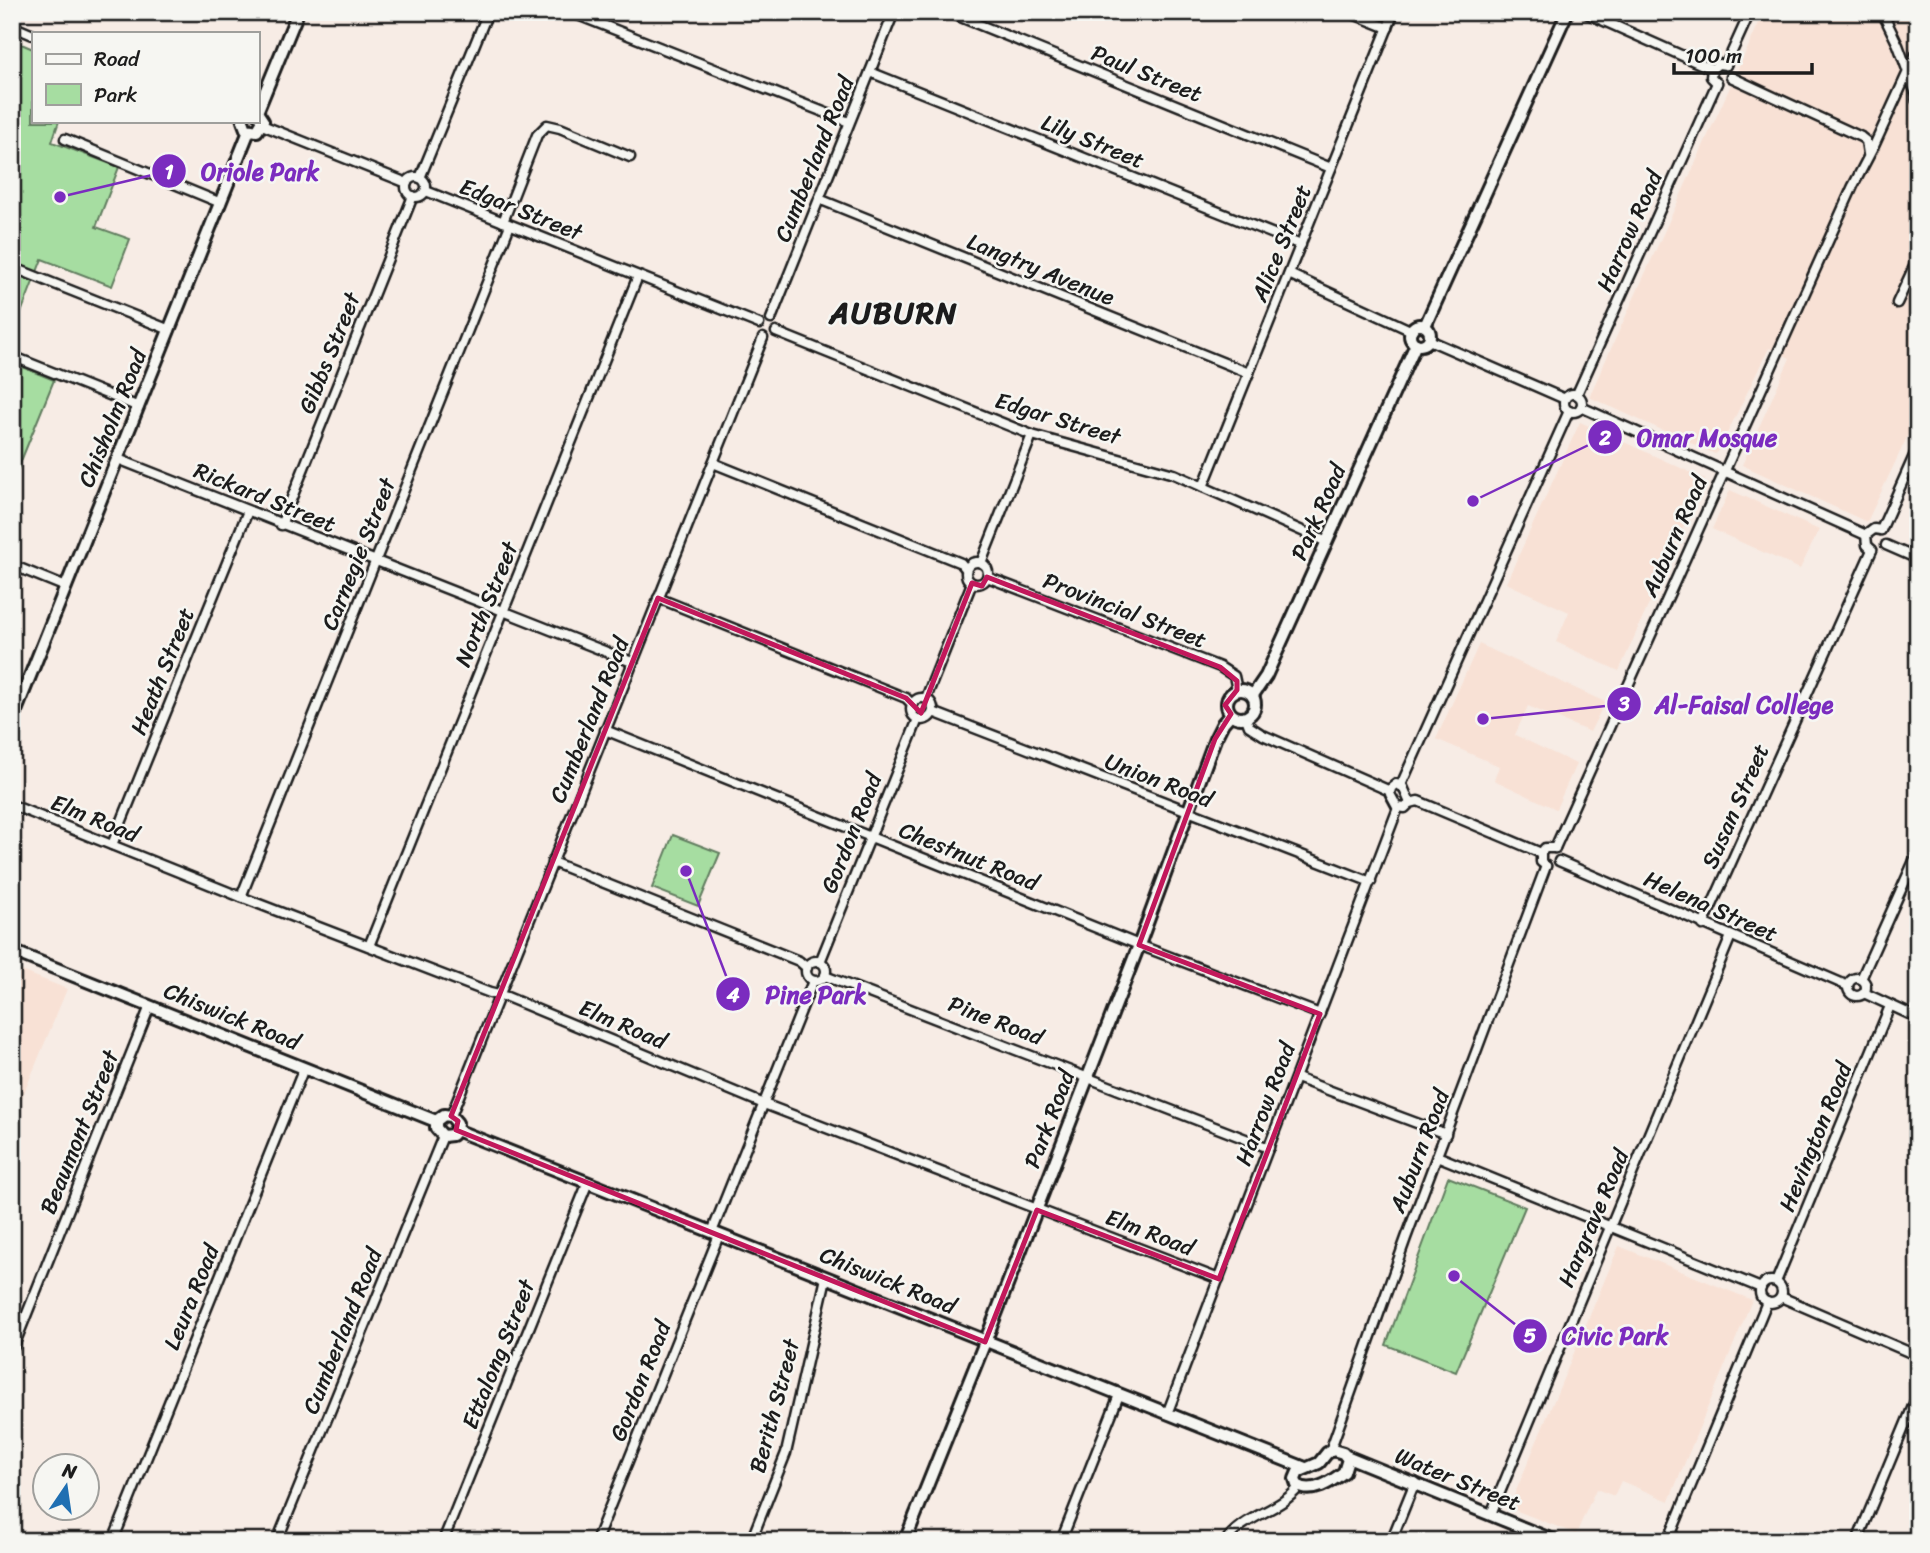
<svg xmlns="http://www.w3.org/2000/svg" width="1930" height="1553" font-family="Sriracha,sans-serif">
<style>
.built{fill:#f8e1d5}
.green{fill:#a6dda1;stroke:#617c5e;stroke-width:2}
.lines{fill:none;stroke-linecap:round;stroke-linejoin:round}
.street-casing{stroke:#1c1c1c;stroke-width:13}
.secondary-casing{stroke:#1c1c1c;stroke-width:16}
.street{stroke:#f6f6f2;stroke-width:8}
.secondary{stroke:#f6f6f2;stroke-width:10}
.marked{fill:none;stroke:#c2185b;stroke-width:5;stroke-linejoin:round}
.labels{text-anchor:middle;stroke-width:5;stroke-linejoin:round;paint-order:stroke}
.street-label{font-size:23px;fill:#1c1c1c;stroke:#f6f6f2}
.district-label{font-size:30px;font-weight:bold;letter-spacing:2px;fill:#1c1c1c;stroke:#f6f6f2}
.leader{fill:none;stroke:#7b2cbf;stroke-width:2.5}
.callout-dot{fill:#7b2cbf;stroke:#f6f6f2;stroke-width:2.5}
.mark-label{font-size:21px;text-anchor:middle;font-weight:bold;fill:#fff}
.callout-label{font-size:24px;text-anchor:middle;font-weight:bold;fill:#7b2cbf;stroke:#f6f6f2;stroke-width:5;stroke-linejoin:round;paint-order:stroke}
</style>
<rect width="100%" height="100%" fill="#f7ece5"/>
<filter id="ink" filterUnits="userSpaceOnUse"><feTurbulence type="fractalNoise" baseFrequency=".0143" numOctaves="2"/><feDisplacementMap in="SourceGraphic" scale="14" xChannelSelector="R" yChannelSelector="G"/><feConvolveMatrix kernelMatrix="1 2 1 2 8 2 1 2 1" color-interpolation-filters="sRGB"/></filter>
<g filter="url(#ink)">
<g class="built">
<path d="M 1764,12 L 1918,12 L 1918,414 L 1867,522 L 1742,465 L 1790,358 L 1769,348 L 1718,452 L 1715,454 L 1589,397 Z"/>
<path d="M 1580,422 L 1705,479 L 1619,671 L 1556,642 L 1569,612 L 1506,583 Z"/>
<path d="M 1730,490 L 1819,530 L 1800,569 L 1712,529 Z"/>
<path d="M 1479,644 L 1605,702 L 1590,732 L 1528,706 L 1515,735 L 1576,764 L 1556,809 L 1494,780 L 1499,766 L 1436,739 Z"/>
<path d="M 12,967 L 67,989 L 12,1122 Z"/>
<path d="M 1619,1246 L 1752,1300 L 1669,1501 L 1621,1481 L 1614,1496 L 1596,1489 L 1576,1534 L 1512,1509 L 1510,1505 Z"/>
</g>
<g class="green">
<path d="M 12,40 L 33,49 L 33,121 L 59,121 L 52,142 L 119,167 L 96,227 L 130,239 L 112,286 L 42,259 L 12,336 Z"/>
<path d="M 12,363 L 54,380 L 12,483 Z"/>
<path d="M 673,835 L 720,853 L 698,906 L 652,888 Z"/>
<path d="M 1448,1177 L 1525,1207 L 1456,1372 L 1386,1345 Z"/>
</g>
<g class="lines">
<g class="street-casing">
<g id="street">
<path d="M 570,12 L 849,122"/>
<path d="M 948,12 L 1331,168"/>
<path d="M 1348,12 L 1388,28"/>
<path d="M 1584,12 L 1712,69"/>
<path d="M 1882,12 L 1898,45 L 1918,99"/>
<path d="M 12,26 L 33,35"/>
<path d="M 1726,65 L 1750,12"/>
<path d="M 870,72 L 1301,245"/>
<path d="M 1731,77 L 1861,137 L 1866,141 L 1868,154"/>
<path d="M 1717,83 L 1711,77 L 1712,69 L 1718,64 L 1726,65"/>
<path d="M 262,125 L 407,183"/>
<path d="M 65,139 L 221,203"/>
<circle cx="416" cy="187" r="10"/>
<path d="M 420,178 L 488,12"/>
<path d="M 426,191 L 759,324"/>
<path d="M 819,199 L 1249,373"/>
<path d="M 503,222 L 537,135 L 547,125 L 560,128 L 630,157"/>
<path d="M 12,267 L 170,330"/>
<path d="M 1289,274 L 1412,331"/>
<path d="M 1897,303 L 1918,258"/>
<path d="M 771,319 L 894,12"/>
<path d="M 776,332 L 1032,435 L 1174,474 L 1327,542"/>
<path d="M 1429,340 L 1565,399"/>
<path d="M 17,358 L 139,407"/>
<circle cx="1573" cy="403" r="9"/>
<path d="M 1577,394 L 1717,83"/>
<path d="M 1581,407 L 1866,535"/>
<path d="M 118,459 L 632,662"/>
<path d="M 713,463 L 961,563 L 966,569"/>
<path d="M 1203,487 L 1394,12"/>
<path d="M 281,525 L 413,196"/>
<path d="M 1881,530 L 1918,447"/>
<path d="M 1886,545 L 1918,559"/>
<path d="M 1872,550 L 1867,545 L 1866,535 L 1874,529 L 1881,530"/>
<circle cx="977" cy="573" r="11"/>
<path d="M 981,563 L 1032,435"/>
<path d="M 12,565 L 66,587"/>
<path d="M 987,577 L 1220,667 L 1234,676 L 1237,690"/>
<path d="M 658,598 L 906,698 L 912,704"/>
<circle cx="922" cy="709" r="11"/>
<path d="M 926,698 L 972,583"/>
<path d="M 933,712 L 1371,882"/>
<path d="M 1246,718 L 1249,726 L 1263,735 L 1390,791"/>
<path d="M 605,730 L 1139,945 L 1320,1014"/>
<path d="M 1396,784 L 1403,787 L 1410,803 L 1405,808 L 1397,807 L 1390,794 L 1391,788 Z"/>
<path d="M 1401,785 L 1569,411"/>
<path d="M 1410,803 L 1418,801 L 1541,853"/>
<path d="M 12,805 L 241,897 L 490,993 L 507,997 L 764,1104 L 1219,1279"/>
<path d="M 112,845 L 248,511"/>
<path d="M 1555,848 L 1853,186 L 1874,146 L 1918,50"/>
<path d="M 1559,861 L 1848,986"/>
<path d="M 552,862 L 799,961 L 807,968"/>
<path d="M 1546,866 L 1541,862 L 1541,853 L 1545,848 L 1555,848"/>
<path d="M 241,897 L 510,225"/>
<path d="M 1703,925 L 1872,550"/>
<path d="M 369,946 L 638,276"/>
<circle cx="816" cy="971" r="10"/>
<path d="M 820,962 L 918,719"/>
<path d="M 825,976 L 1269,1148"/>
<circle cx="1857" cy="987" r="9"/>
<path d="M 1861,979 L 1918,852"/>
<path d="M 1864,993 L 1918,1018"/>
<path d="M 1296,1078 L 1446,1134"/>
<path d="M 451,1116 L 763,338"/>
<path d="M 1437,1156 L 1761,1288"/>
<path d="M 712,1232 L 813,981"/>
<circle cx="1771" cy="1292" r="11"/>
<path d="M 1776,1282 L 1890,1006"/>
<path d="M 1781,1297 L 1918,1356"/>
<path d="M 12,1351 L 150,1006"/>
<path d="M 1167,1414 L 1398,808"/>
<path d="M 1330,1451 L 1406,1238 L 1546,866"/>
<path d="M 1491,1514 L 1731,936"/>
<path d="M 113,1541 L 304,1068"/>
<path d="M 277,1541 L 443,1136"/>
<path d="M 443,1541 L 588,1182"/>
<path d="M 596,1541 L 719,1235"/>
<path d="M 751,1541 L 786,1453 L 826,1278"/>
<path d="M 1061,1541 L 1119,1395"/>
<path d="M 1226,1541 C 1243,1516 1280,1511 1299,1487"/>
<path d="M 1391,1541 L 1415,1482"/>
<path d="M 1668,1541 L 1767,1302"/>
<path d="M 1857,1541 L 1918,1394"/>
</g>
</g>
<g class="secondary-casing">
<g id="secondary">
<path d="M 1918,99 L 1918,100"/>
<path d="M 257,112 L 298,12"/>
<path d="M 243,121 L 246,129 L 257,131 L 263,121 L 257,112"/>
<circle cx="1420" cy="335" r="10"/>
<path d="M 1425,326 L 1566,15"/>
<circle cx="1241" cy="704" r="14"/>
<path d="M 1253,695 L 1266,676 L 1416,344"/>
<path d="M 12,721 L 249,131"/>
<path d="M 12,951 L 436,1121"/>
<path d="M 436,1121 L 436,1128 L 443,1136 L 452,1135 L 456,1130"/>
<path d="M 436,1121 L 444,1115 L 451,1116 L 457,1123 L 456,1130"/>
<path d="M 456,1130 L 1305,1468"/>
<path d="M 1333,1450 L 1343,1453 L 1348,1459 L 1344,1472 C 1331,1482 1312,1495 1297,1485 L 1295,1479 L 1298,1472 L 1319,1463 L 1327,1453 Z"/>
<path d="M 1346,1456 L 1555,1541"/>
<path d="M 905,1541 L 991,1327 L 1139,945 L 1215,739 L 1223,723 L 1231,714"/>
</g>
</g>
<use href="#street" class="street"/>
<use href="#secondary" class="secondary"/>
</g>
</g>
<path class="marked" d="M 987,577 L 1220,667 L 1237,681 L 1237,690 L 1225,705 L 1231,714 L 1215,739 L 1139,945 L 1320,1014 L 1219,1279 L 1037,1210 L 985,1342 L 456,1130 L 458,1121 L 451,1116 L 658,598 L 906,698 L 921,713 L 972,583 L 982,586 Z"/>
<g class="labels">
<g class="street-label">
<text transform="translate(1147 73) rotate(22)" y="8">Paul Street</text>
<text transform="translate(1093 141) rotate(22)" y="8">Lily Street</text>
<text transform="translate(814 159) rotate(-68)" y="8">Cumberland Road</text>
<text transform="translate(521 209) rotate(22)" y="8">Edgar Street</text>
<text transform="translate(1629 231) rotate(-66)" y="8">Harrow Road</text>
<text transform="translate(1281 243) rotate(-68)" y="8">Alice Street</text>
<text transform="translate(1041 269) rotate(22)" y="8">Langtry Avenue</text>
<text transform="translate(329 353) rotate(-68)" y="8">Gibbs Street</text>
<text transform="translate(112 418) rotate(-68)" y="8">Chisholm Road</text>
<text transform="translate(1058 418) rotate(17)" y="8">Edgar Street</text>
<text transform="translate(265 497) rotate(22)" y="8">Rickard Street</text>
<text transform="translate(1318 512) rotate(-66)" y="8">Park Road</text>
<text transform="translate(1674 536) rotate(-66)" y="8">Auburn Road</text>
<text transform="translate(358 554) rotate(-68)" y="8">Carnegie Street</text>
<text transform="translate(486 604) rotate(-68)" y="8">North Street</text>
<text transform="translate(1125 610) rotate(21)" y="8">Provincial Street</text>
<text transform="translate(162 671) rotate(-68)" y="8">Heath Street</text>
<text transform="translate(589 720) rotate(-68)" y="8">Cumberland Road</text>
<text transform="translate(1159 780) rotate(21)" y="8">Union Road</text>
<text transform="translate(1735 806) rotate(-66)" y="8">Susan Street</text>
<text transform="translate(95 818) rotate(22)" y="8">Elm Road</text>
<text transform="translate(851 833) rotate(-68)" y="8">Gordon Road</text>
<text transform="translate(969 856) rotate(22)" y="8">Chestnut Road</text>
<text transform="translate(1711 906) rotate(24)" y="8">Helena Street</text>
<text transform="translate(232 1016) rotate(22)" y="8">Chiswick Road</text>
<text transform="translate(996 1020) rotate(21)" y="8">Pine Road</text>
<text transform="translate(623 1024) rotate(23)" y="8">Elm Road</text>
<text transform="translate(1265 1104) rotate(-69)" y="8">Harrow Road</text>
<text transform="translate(1049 1119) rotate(-69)" y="8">Park Road</text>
<text transform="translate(79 1132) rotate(-68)" y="8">Beaumont Street</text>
<text transform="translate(1815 1137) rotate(-68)" y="8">Hevington Road</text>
<text transform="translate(1419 1151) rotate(-69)" y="8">Auburn Road</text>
<text transform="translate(1593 1218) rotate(-67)" y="8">Hargrave Road</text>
<text transform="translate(1150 1232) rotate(21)" y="8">Elm Road</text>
<text transform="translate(888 1280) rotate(22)" y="8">Chiswick Road</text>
<text transform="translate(191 1297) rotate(-68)" y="8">Leura Road</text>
<text transform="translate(342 1331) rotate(-68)" y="8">Cumberland Road</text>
<text transform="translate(498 1354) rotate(-68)" y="8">Ettalong Street</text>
<text transform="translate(640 1381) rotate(-68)" y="8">Gordon Road</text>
<text transform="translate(774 1406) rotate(-75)" y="8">Berith Street</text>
<text transform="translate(1458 1479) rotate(22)" y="8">Water Street</text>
</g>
<g class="district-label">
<text x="894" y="323">AUBURN</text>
</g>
</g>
<path class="leader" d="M60 197L169 171M1473 501L1605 437M1483 719L1624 704M686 871L733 994M1454 1276L1530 1336"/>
<g class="callout-dot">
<circle cx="60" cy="197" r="7"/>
<circle cx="1473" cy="501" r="7"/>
<circle cx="1483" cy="719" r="7"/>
<circle cx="686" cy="871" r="7"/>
<circle cx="1454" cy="1276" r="7"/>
<circle cx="169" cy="171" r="18"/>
<circle cx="1605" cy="437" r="18"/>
<circle cx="1624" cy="704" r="18"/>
<circle cx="733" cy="994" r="18"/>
<circle cx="1530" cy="1336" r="18"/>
</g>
<g class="mark-label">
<text x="169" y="179">1</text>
<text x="1605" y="445">2</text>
<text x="1624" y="711">3</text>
<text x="733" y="1002">4</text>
<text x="1530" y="1343">5</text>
</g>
<g class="callout-label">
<text x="260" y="180">Oriole Park</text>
<text x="1707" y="446">Omar Mosque</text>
<text x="1744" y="713">Al-Faisal College</text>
<text x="816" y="1003">Pine Park</text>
<text x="1615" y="1344">Civic Park</text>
</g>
<rect width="1930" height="1553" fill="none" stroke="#f6f6f2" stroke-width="42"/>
<rect x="21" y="21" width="1888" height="1511" fill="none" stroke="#1c1c1c" stroke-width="2.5" filter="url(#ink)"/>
<rect x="32" y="32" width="228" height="91" fill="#f6f6f2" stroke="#9f9f9c" stroke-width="2"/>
<rect x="46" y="54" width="35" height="10" fill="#f6f6f2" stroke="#9f9f9c" stroke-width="2"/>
<text x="94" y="66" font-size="21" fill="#1c1c1c">Road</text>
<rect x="46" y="84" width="35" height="21" fill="#a6dda1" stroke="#9f9f9c" stroke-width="2"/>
<text x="94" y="102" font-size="21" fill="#1c1c1c">Park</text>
<g transform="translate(66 1487) rotate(13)"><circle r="33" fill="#f6f6f2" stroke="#9f9f9c" stroke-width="2"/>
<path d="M0-5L12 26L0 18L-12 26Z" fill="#1f6fb2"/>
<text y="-10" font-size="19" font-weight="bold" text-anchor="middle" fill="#1c1c1c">N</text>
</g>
<path d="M1674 63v10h138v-10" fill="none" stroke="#1c1c1c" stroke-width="3.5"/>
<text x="1685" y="63" font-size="21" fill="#1c1c1c" stroke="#f6f6f2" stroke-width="5" paint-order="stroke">100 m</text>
</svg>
